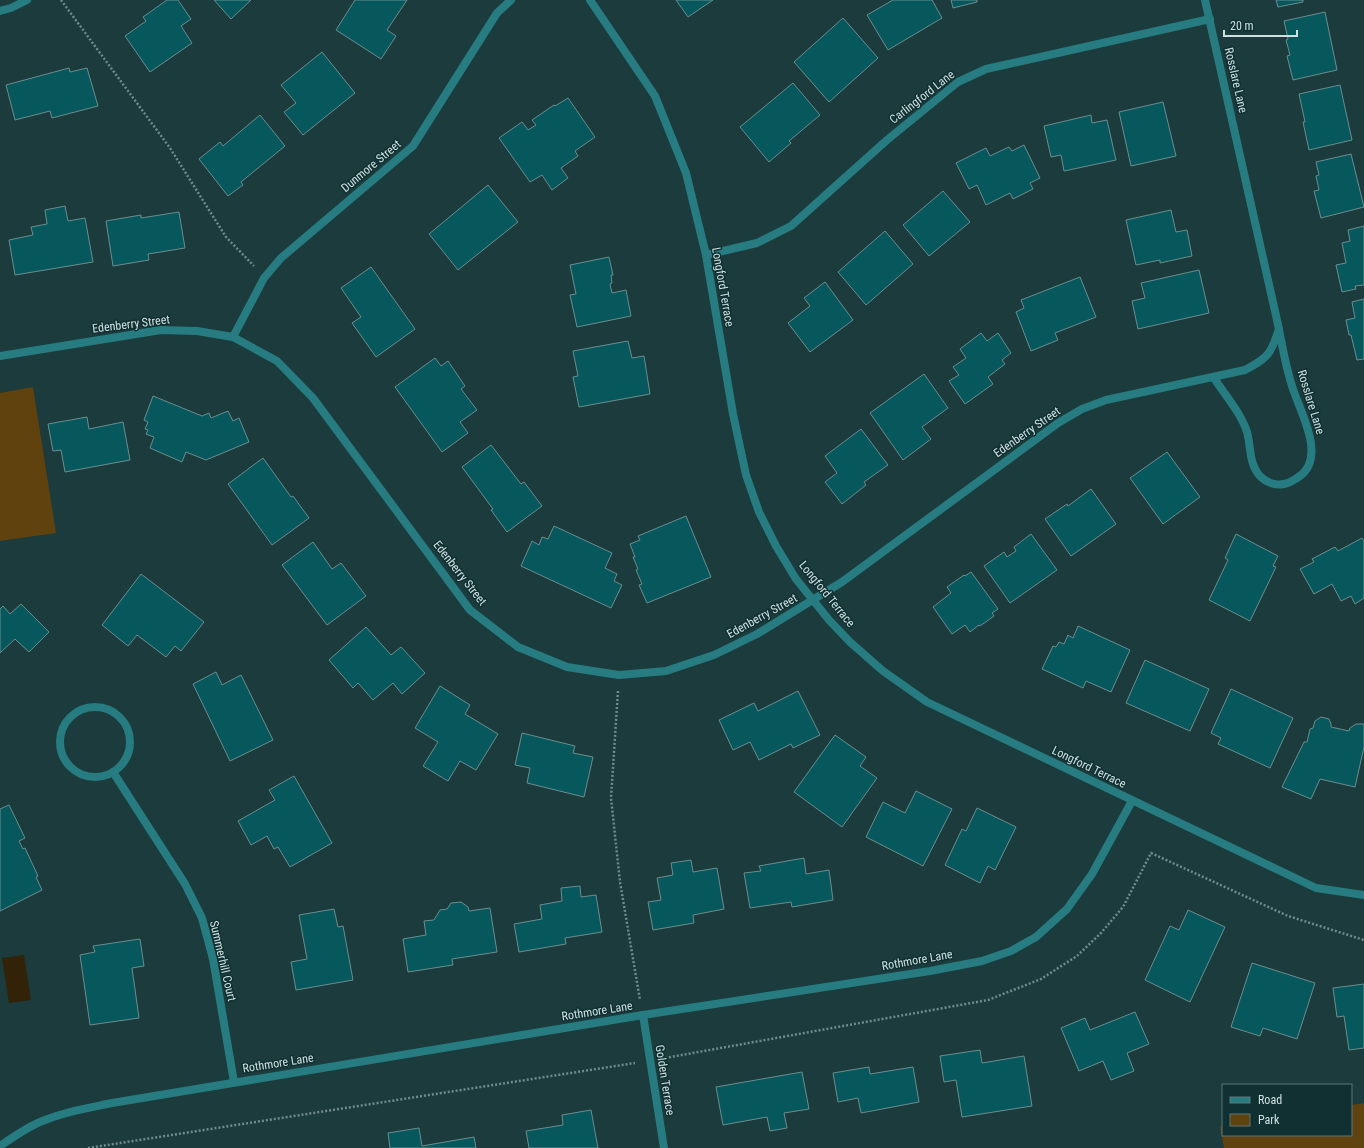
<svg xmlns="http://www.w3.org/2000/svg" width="1364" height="1148" font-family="'Roboto Condensed',sans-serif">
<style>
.green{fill:#60420e}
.water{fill:#322208}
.building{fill:#07585c;stroke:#6c8d8f}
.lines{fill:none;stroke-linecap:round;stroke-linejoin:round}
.path{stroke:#728b8c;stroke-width:2.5;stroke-dasharray:2 2;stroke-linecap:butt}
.street{stroke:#277c81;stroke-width:8}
.labels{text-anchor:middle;stroke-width:3;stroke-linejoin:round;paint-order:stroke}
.street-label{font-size:12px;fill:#cee0e1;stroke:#103032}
</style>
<rect width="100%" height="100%" fill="#1b3b3c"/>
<g class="green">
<path d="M 33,387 L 56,533 L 0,541 L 0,393 Z"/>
<path d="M 1364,1103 L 1364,1148 L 1224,1148 L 1220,1127 L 1223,1127 L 1223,1135 L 1351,1135 L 1351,1105 Z"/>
</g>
<path class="water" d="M 24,955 L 31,1000 L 9,1003 L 2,958 Z"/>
<g class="building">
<path d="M 167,0 L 178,0 L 191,19 L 181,26 L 192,43 L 150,72 L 125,36 L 146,21 L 143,17 Z"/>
<path d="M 214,0 L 251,0 L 231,19 Z"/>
<path d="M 355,0 L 407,0 L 387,30 L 396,36 L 381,59 L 336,30 Z"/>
<path d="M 676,0 L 713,0 L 688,17 Z"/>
<path d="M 893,0 L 932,0 L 942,18 L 888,50 L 867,15 Z"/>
<path d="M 951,0 L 977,0 L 977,2 L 953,8 Z"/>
<path d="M 1276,0 L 1303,0 L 1303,2 L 1278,7 Z"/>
<path d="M 1325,12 L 1337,70 L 1293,80 L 1287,56 L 1290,55 L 1286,40 L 1288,39 L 1284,21 Z"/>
<path d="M 843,18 L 878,58 L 829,102 L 794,62 Z"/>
<path d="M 322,52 L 355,93 L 303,135 L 284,112 L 296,103 L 281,85 Z"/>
<path d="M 69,68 L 70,72 L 87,68 L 98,106 L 52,118 L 50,111 L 15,120 L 6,85 Z"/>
<path d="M 793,83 L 820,115 L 789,141 L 791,143 L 769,162 L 740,127 Z"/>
<path d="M 1340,85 L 1352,140 L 1309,150 L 1303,122 L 1305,122 L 1299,94 Z"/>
<path d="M 568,98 L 595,137 L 575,151 L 578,156 L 561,168 L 568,178 L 552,190 L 542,175 L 530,182 L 499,138 L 522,122 L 528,130 L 536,125 L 532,120 L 554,105 L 555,106 Z"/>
<path d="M 1163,102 L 1176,156 L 1131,166 L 1119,112 Z"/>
<path d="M 260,115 L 285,146 L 241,182 L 243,185 L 228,196 L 199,159 L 220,142 L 223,146 Z"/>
<path d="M 1091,115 L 1092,123 L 1107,120 L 1116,160 L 1064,171 L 1061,155 L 1051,157 L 1044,126 Z"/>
<path d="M 1024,145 L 1040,178 L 1030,183 L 1033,189 L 1013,199 L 1010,193 L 986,205 L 977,185 L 969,189 L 956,163 L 986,148 L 990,156 L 1009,147 L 1012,151 Z"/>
<path d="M 1351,154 L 1364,207 L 1321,218 L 1314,191 L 1319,190 L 1316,176 L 1319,175 L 1316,162 Z"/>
<path d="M 488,185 L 518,222 L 458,270 L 429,234 Z"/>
<path d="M 943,191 L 970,222 L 929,256 L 903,225 Z"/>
<path d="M 65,206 L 68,221 L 85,218 L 93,262 L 15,275 L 9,240 L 33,235 L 31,227 L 47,224 L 45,210 Z"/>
<path d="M 1171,210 L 1176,232 L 1187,230 L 1192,256 L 1160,263 L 1160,260 L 1136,265 L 1126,220 Z"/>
<path d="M 179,212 L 185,248 L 148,254 L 149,260 L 113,266 L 106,221 L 141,215 L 141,218 Z"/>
<path d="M 1364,226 L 1364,285 L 1355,286 L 1356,289 L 1342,292 L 1336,265 L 1346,263 L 1342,243 L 1350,241 L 1348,230 Z"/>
<path d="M 885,231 L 913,264 L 866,305 L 838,272 Z"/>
<path d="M 609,257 L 613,275 L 611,275 L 612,283 L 610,284 L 612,293 L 626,290 L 631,316 L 577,327 L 570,295 L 576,294 L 570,265 Z"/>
<path d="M 371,267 L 415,329 L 376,357 L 352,323 L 361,317 L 341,288 Z"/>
<path d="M 1199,270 L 1209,313 L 1138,329 L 1132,301 L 1145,298 L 1141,283 Z"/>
<path d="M 1080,277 L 1096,317 L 1055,333 L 1058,340 L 1031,351 L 1016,312 L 1024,308 L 1021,300 Z"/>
<path d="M 825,282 L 853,320 L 810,352 L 788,323 L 810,306 L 804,298 Z"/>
<path d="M 1364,299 L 1364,359 L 1357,360 L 1351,335 L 1349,335 L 1346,320 L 1355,318 L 1352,302 Z"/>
<path d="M 981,333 L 987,341 L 998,333 L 1011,353 L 1002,360 L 1005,364 L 988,377 L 993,384 L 965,404 L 949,381 L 959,375 L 953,367 L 966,358 L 960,349 Z"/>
<path d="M 628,341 L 632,358 L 644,356 L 650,394 L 579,407 L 573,377 L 578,376 L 573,351 Z"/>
<path d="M 435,358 L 441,366 L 448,361 L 465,386 L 461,389 L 477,410 L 460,422 L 468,433 L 442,452 L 395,387 Z"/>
<path d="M 924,374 L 948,408 L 922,427 L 931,439 L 903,460 L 870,413 Z"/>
<path d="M 153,396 L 202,416 L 209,413 L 211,418 L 228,411 L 233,421 L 239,418 L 249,442 L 206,460 L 186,452 L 182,462 L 150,448 L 154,437 L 146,434 L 148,430 L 145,429 L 148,422 L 144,420 Z"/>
<path d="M 87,417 L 89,429 L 123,422 L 130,460 L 65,472 L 61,450 L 53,451 L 48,424 Z"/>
<path d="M 861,429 L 888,465 L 864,482 L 866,485 L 842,504 L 825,482 L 837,473 L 825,456 Z"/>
<path d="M 491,445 L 521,484 L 524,482 L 542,506 L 507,532 L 491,510 L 493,509 L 462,467 Z"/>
<path d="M 1167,452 L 1200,497 L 1163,524 L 1130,478 Z"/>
<path d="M 263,458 L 291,497 L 293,496 L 309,518 L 272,545 L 228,484 Z"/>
<path d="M 1091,489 L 1116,524 L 1071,556 L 1045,519 L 1067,504 L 1068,506 Z"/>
<path d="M 686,516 L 711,577 L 647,603 L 639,585 L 642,584 L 636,570 L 638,569 L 633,557 L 635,557 L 630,544 L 640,540 L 638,536 Z"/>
<path d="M 554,526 L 612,553 L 605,568 L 617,574 L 614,581 L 622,585 L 611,608 L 521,566 L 532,541 L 539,545 L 542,537 L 548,539 Z"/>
<path d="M 1031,534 L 1057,570 L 1010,603 L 984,566 L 1004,552 L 1007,557 L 1016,551 L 1014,547 Z"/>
<path d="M 1236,534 L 1278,556 L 1273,566 L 1276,567 L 1250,621 L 1209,600 L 1228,560 L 1225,558 Z"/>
<path d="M 1362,538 L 1364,541 L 1364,598 L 1355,604 L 1351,596 L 1341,601 L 1332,584 L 1314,594 L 1300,569 L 1314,562 L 1312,559 L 1335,547 L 1338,551 Z"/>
<path d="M 313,542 L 332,569 L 341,563 L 366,596 L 327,625 L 282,565 Z"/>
<path d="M 971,572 L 998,609 L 992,613 L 994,616 L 980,626 L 979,625 L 970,632 L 965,625 L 952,634 L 933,607 L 951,593 L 947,587 L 964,575 L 965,576 Z"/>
<path d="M 141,574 L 204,622 L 181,651 L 175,646 L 166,657 L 137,635 L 128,646 L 102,625 Z"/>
<path d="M 21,604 L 49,632 L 29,652 L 15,639 L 0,653 L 0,609 L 3,606 L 10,614 Z"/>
<path d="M 1078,626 L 1130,650 L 1111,692 L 1086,681 L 1083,688 L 1042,669 L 1053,646 L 1056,647 L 1059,642 L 1064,644 L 1068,635 L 1073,638 Z"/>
<path d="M 366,627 L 391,655 L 401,647 L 425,673 L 402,694 L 393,683 L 373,700 L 358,683 L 353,688 L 329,660 Z"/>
<path d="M 1145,660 L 1209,689 L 1190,731 L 1126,703 Z"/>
<path d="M 216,672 L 222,685 L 241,675 L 273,740 L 230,761 L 193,684 Z"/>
<path d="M 440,686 L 470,705 L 465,714 L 498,734 L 476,770 L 460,761 L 448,781 L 423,766 L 438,742 L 415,728 Z"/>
<path d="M 1231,689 L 1293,718 L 1270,768 L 1218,744 L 1221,738 L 1211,733 Z"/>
<path d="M 798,691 L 820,735 L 793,748 L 791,744 L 759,760 L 750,742 L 733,750 L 719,720 L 754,703 L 758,711 Z"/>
<path d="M 1321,717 L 1329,719 L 1331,724 L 1331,727 L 1349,731 L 1350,728 L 1356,724 L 1364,724 L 1364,747 L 1355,787 L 1320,779 L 1311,799 L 1282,787 L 1304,742 L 1307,742 L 1310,729 L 1313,728 L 1315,721 Z"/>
<path d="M 522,733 L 575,746 L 573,753 L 593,757 L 584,797 L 527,783 L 530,768 L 515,765 Z"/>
<path d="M 835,735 L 866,757 L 860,766 L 877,778 L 842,827 L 794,792 Z"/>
<path d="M 294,776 L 332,843 L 290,867 L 278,847 L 274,849 L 267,836 L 251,845 L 238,821 L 275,800 L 269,790 Z"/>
<path d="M 916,791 L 952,809 L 923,866 L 866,837 L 883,802 L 905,813 Z"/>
<path d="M 9,805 L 25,838 L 19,841 L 23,849 L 25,848 L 38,876 L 36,877 L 42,890 L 0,911 L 0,809 Z"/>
<path d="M 977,808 L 1016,827 L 995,870 L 988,866 L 980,883 L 945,865 L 962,829 L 966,831 Z"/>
<path d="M 804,858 L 806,874 L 829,870 L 833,900 L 792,907 L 791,902 L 750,908 L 744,873 L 761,871 L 759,866 Z"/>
<path d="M 691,860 L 693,872 L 717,868 L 724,909 L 693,915 L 694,923 L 653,930 L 648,902 L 661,900 L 657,878 L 673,875 L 671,863 Z"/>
<path d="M 580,886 L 581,897 L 596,895 L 602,932 L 565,938 L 566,944 L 519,952 L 514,924 L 542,919 L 540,905 L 562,901 L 561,888 Z"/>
<path d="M 461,902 L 468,907 L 469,911 L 490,908 L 497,952 L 452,959 L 453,965 L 408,972 L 403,939 L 426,935 L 424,921 L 434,920 L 440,910 L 447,909 L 451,903 Z"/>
<path d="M 334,909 L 338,927 L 343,926 L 353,980 L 296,990 L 291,962 L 307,959 L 299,915 Z"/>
<path d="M 1188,910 L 1225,927 L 1190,1002 L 1145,980 L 1170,926 L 1179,930 Z"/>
<path d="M 140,939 L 144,966 L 132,968 L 139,1018 L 90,1025 L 80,955 L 95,952 L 93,946 Z"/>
<path d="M 1252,963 L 1315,983 L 1297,1039 L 1263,1028 L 1260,1036 L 1231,1027 Z"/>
<path d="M 1364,984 L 1364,1048 L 1349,1050 L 1344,1016 L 1337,1017 L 1333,988 Z"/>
<path d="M 1135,1012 L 1149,1044 L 1127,1053 L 1134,1071 L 1111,1080 L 1103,1061 L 1079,1071 L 1061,1028 L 1085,1018 L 1090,1030 Z"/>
<path d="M 980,1050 L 982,1063 L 1024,1056 L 1032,1106 L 962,1117 L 956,1080 L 944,1082 L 940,1056 Z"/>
<path d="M 869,1067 L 870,1074 L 913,1067 L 919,1102 L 861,1113 L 858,1098 L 838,1102 L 833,1073 Z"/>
<path d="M 802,1072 L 809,1109 L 784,1113 L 787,1128 L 770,1131 L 767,1117 L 723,1125 L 716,1087 Z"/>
<path d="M 591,1110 L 598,1148 L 529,1148 L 526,1131 L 563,1125 L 562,1115 Z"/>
<path d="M 419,1128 L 422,1146 L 474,1137 L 476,1148 L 390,1148 L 388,1133 Z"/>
</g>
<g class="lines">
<g class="path">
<path d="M 61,0 L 170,148 L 226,237 L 254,266"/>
<path d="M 618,691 L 611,798 L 620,882 L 640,1000"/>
<path d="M 665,1058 L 988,1000 L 1041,979 L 1077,956 L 1101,933 L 1123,907 L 1151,853 L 1288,916 L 1364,940"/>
<path d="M 88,1148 L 635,1063"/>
</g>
<g class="street">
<path d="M 590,0 L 655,96 L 686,173 L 706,255 L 733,414 L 746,475 L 759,512 L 776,546 L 796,579 L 829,620 L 850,642 L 883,671 L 927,702 L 1316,888 L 1364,895"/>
<path d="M 0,11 L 11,8 L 27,0"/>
<path d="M 706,255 L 757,243 L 791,226 L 887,140 L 958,82 L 986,69 L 1210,19"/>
<path d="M 233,337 L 264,278 L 281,258 L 413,146 L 497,13 L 511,0"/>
<path d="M 0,356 L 161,330 L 197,331 L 233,337 L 277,361 L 313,398 L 470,610 L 518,647 L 567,667 L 619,675 L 666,671 L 714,655 L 757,634 L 842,582 L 1058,423 L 1082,409 L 1106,400 L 1245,370 C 1268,358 1271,354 1279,329 L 1205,0"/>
<path d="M 1214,378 C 1225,395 1241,413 1247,432 C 1251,447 1249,463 1259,475 C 1265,482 1275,486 1284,484 C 1290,483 1295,479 1300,476 C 1327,456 1299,410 1292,386 C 1286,368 1283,349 1279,330"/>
<circle cx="95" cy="742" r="35"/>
<path d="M 113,772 L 185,884 L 202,918 L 213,959 L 234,1082"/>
<path d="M 643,1015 L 664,1148"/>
<path d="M 0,1146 C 13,1137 26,1128 40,1122 C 63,1112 88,1108 112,1103 L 643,1015 L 930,971 L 982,961 L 1011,951 L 1036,937 L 1067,909 L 1092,874 L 1132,801"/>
</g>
</g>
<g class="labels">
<g class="street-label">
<text transform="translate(1236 80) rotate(77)" y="4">Rosslare Lane</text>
<text transform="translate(922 97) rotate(-38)" y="4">Carlingford Lane</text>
<text transform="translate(371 166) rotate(-40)" y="4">Dunmore Street</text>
<text transform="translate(723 287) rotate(80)" y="4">Longford Terrace</text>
<text transform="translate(131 324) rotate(-7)" y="4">Edenberry Street</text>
<text transform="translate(1311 402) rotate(73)" y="4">Rosslare Lane</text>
<text transform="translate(1027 432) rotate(-35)" y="4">Edenberry Street</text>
<text transform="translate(460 573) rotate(52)" y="4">Edenberry Street</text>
<text transform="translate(827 594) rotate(51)" y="4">Longford Terrace</text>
<text transform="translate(762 616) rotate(-29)" y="4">Edenberry Street</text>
<text transform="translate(1089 767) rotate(26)" y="4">Longford Terrace</text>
<text transform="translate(917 960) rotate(-10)" y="4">Rothmore Lane</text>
<text transform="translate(223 961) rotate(77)" y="4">Summerhill Court</text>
<text transform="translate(597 1011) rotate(-9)" y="4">Rothmore Lane</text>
<text transform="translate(278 1063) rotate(-9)" y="4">Rothmore Lane</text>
<text transform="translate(665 1080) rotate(81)" y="4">Golden Terrace</text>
</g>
</g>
<rect x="1222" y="1084" width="130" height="52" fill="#103032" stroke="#5c7678"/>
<rect x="1230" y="1097" width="20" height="6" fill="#277c81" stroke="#5c7678"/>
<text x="1258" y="1104" font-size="12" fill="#cee0e1">Road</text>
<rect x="1230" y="1114" width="20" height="12" fill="#60420e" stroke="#5c7678"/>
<text x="1258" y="1124" font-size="12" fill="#cee0e1">Park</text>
<path d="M1224 30v6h73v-6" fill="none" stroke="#cee0e1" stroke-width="2"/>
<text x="1230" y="30" font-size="12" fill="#cee0e1" stroke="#103032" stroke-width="3" paint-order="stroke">20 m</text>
</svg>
